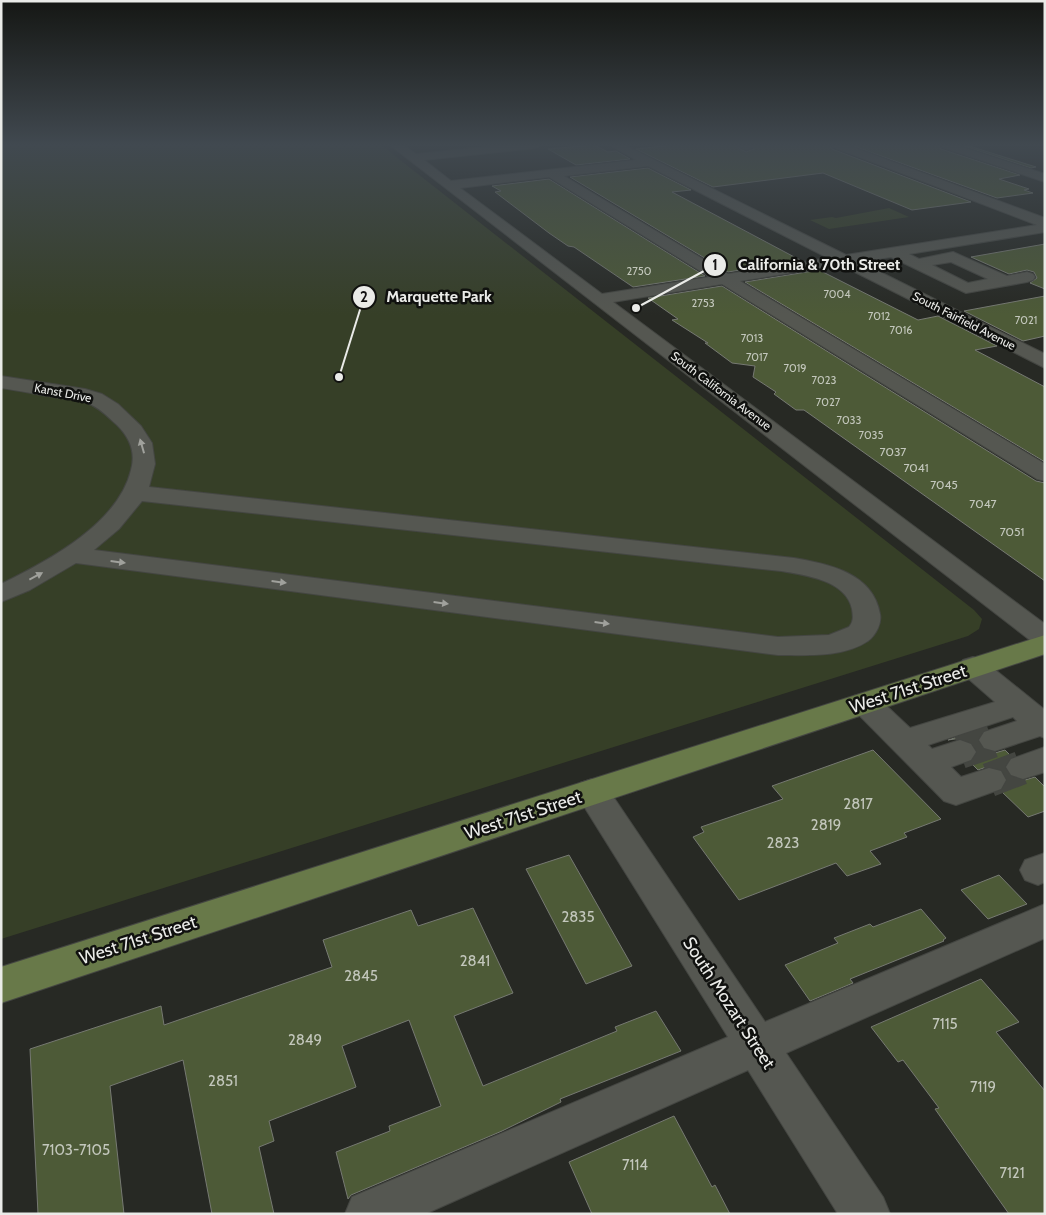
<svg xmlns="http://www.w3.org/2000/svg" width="1046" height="1215" font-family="Cabin,sans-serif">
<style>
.green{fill:#363f27}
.building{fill:#4d5a37;stroke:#767972}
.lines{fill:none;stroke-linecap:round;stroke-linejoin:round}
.minor-tunnel{stroke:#444641;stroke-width:34;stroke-dasharray:34 17;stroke-linecap:butt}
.minor-casing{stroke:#444642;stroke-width:2}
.major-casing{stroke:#444642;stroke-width:2}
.minor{fill:#555751;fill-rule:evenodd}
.major{fill:#687949;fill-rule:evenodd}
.oneway{fill:#a0a19c}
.labels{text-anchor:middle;stroke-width:5;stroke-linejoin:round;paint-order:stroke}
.far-number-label{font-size:11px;fill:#c3c7bc}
.far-street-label{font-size:12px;fill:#eaebe8;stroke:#10110f}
.number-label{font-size:12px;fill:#c3c7bc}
.near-number-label{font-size:15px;fill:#c3c7bc}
.near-street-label{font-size:18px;fill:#eaebe8;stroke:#10110f}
.leader{fill:none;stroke:#eaebe8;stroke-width:2}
.callout-dot{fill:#eaebe8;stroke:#10110f;stroke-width:2}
.mark-label{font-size:15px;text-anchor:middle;font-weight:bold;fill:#111}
.callout-label{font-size:16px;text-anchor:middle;font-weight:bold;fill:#eaebe8;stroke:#10110f;stroke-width:5;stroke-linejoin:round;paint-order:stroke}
</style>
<rect width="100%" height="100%" fill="#272924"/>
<g class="green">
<path d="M 1,145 L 381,145 L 974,610 L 982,619 L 979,629 L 968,636 L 1,939 Z"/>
<path d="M 889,208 L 909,217 L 829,229 L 810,220 L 832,217 L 836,218 Z"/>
</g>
<g class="building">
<path d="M 594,145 L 608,152 L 616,151 L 630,159 L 576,165 L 548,149 Z"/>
<path d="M 672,145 L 734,145 L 746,152 L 754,149 L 753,145 L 830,145 L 832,149 L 971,202 L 912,210 L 823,173 L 713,187 L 636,149 Z"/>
<path d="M 851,145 L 938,145 L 941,149 L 1020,175 L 999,179 L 1029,189 L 1024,190 L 1033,193 L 997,198 Z"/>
<path d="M 961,145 L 966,145 L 1036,167 L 1031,168 Z"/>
<path d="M 648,168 L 691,190 L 672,192 L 800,260 L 728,272 L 570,177 Z"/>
<path d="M 549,179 L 705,276 L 633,287 L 574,247 L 568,246 L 549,233 L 495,192 L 501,191 L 492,186 Z"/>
<path d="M 1045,244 L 1045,289 L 1030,283 L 1037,278 L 1034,272 L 1027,270 L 1009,274 L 971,257 Z"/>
<path d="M 819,270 L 918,320 L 938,316 L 997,346 L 975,350 L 1045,387 L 1045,462 L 745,282 Z"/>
<path d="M 722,286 L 1036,481 L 1045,483 L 1045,581 L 804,410 L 796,410 L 774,394 L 776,392 L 753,377 L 755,366 L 732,363 L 705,343 L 708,343 L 672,320 L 678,319 L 648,298 Z"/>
<path d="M 1045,296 L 1045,336 L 1023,341 L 964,311 Z"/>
<path d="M 982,729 L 984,730 L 977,741 L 982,749 L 995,753 L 1005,750 L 1012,757 L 1004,766 L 1009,776 L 1022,781 L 1035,777 L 1045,787 L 1045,811 L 1028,817 L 1001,791 L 1008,781 L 1003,770 L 989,766 L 978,770 L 970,762 L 978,753 L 973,743 L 961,738 L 948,740 Z"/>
<path d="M 873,750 L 941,819 L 904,833 L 907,837 L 870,851 L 881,864 L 847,876 L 836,863 L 739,900 L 693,837 L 704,832 L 701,827 L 783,799 L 772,786 Z"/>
<path d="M 569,855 L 632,966 L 586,984 L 526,869 Z"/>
<path d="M 999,875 L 1027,904 L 988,919 L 961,890 Z"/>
<path d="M 473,908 L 513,993 L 454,1016 L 483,1086 L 617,1031 L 615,1027 L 656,1011 L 681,1051 L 560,1099 L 561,1102 L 502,1131 L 351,1195 L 348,1199 L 336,1152 L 390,1131 L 389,1126 L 441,1106 L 409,1020 L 342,1046 L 356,1087 L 269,1121 L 274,1141 L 259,1147 L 274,1214 L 212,1214 L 183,1060 L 110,1086 L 124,1214 L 38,1214 L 30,1049 L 161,1006 L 164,1025 L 332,967 L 323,940 L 411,910 L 418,926 Z"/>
<path d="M 921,909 L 946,938 L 943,940 L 944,941 L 850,979 L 853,983 L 810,1001 L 785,965 L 838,943 L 834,938 L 870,924 L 873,927 Z"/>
<path d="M 981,979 L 1019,1022 L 996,1032 L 1045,1091 L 1045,1214 L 1009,1214 L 935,1109 L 939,1108 L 903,1060 L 898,1062 L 871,1027 Z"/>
<path d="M 674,1116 L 712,1187 L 715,1185 L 730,1214 L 592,1214 L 569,1162 Z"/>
</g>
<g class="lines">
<g class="minor-tunnel">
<path d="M 960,752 L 995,740"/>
<path d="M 989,780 L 1023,767"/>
</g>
<g class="minor-casing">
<g id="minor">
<path d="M 390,145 L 403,145 L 416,154 L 506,145 L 541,145 L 535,148 L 424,160 L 451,181 L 636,160 L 610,145 L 624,145 L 846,255 L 1037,225 L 833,147 L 832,145 L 847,145 L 1045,218 L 1045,232 L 909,254 L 919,259 L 953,252 L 1007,276 L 1027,272 L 1033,274 L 1035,277 L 1033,280 L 1027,282 L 966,293 L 891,257 L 860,262 L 1045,354 L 1045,368 L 841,265 L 740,281 L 1045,464 L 1045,481 L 1037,479 L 722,284 L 613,302 L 1045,624 L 1045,647 L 1035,644 ZM 648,166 L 828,258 L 728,274 L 564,176 ZM 549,177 L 710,277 L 602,294 L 460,188 ZM 951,262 L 988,279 L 968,283 L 932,265 Z"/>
<path d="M 736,145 L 751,145 L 753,147 L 747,150 Z"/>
<path d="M 940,145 L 956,145 L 1045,174 L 1045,182 L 942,147 Z"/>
<path d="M 1,376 L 85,389 L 102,394 L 118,404 L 141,426 L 152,443 L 155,464 L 149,487 L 794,558 C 829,564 873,573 880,614 C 882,623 876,635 868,641 C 843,658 806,655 778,655 L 76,563 L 30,590 L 1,602 L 1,584 C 48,561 118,524 131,470 C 136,452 130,438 117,425 C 108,417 99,407 87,403 C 79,399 70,399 61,398 C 41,395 21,391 1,388 ZM 142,501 L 781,571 C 805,575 846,580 852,609 C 853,616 854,621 849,627 L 829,635 L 778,637 L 94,550 L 119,529 Z"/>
<path d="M 973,657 L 983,660 L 1045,710 L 1045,738 L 1040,736 L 995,751 L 984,748 L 979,740 L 984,732 L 1017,721 L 1013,717 L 928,745 L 932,749 L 960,740 L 971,744 L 976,752 L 971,760 L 951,767 L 961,777 L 989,768 L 1001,771 L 1006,780 L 1001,789 L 956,805 L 944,801 L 854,710 L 850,703 L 854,696 L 865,693 L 876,696 L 910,728 L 995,702 L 963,674 L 958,667 L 963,660 Z"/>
<path d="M 1045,747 L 1045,772 L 1023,779 L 1011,775 L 1006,767 L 1011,759 Z"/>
<path d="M 592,779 L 604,783 L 765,1022 L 1045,904 L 1045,938 L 786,1053 L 883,1197 L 890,1214 L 838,1214 L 748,1070 L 425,1214 L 345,1214 L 352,1197 L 728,1037 L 575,792 L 580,783 Z"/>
<path d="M 1045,853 L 1045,882 L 1038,885 L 1025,880 L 1020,870 L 1025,860 Z"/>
</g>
</g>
<g class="major-casing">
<path id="major" d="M 1045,635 L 1045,654 L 1,1003 L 1,967 Z"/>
</g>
<use href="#minor" class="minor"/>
<use href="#major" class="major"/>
</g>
<defs><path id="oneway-solid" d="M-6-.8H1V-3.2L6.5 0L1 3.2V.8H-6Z" transform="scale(1.25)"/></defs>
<g class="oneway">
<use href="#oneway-solid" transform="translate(142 446) rotate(-106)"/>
<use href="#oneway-solid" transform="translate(118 562) rotate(7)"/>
<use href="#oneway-solid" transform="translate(36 576) rotate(-28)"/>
<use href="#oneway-solid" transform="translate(279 582) rotate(7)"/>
<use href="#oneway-solid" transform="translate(441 603) rotate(7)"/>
<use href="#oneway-solid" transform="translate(602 623) rotate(7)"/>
</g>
<linearGradient id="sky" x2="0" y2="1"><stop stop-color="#151714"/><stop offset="0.46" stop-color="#414950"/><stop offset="1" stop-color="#414950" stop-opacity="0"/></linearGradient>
<rect width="1046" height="315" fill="url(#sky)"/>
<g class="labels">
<g class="far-number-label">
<text x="639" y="275">2750</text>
<text x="837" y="298">7004</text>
<text x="703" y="307">2753</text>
<text x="879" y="320">7012</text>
<text x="1026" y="324">7021</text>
<text x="901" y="334">7016</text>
<text x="752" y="342">7013</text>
<text x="757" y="361">7017</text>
<text x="795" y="372">7019</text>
<text x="824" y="384">7023</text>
<text x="828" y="406">7027</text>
<text x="849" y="424">7033</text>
<text x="871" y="439">7035</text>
</g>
<g class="far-street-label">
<text transform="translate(964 321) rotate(27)" y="4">South Fairfield Avenue</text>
<text transform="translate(721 391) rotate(37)" y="4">South California Avenue</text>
<text transform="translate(63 393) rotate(11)" y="4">Kanst Drive</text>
</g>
<g class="number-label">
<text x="893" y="456">7037</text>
<text x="916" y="472">7041</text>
<text x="944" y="489">7045</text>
<text x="983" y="508">7047</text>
<text x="1012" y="536">7051</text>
</g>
<g class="near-number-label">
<text x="858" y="809">2817</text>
<text x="826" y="830">2819</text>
<text x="783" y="848">2823</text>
<text x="578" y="922">2835</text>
<text x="475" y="966">2841</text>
<text x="361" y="981">2845</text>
<text x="945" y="1029">7115</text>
<text x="305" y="1045">2849</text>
<text x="223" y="1086">2851</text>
<text x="983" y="1092">7119</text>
<text x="76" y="1155">7103-7105</text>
<text x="635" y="1170">7114</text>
<text x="1012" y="1178">7121</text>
</g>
<g class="near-street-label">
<text transform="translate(908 689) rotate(-18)" y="6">West 71st Street</text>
<text transform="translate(523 815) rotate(-18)" y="6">West 71st Street</text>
<text transform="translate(138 940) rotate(-18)" y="6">West 71st Street</text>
<text transform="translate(729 1003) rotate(57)" y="6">South Mozart Street</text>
</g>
</g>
<path class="leader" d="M636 308L715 265M339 377L364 297"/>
<g class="callout-dot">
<circle cx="636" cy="308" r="5"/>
<circle cx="339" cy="377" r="5"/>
<circle cx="715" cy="265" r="12"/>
<circle cx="364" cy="297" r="12"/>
</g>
<g class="mark-label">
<text x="715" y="270">1</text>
<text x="364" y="302">2</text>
</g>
<g class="callout-label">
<text x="819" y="270">California &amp; 70th Street</text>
<text x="439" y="302">Marquette Park</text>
</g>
<rect width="1046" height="1215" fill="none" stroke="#eaebe8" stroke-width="5"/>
</svg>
